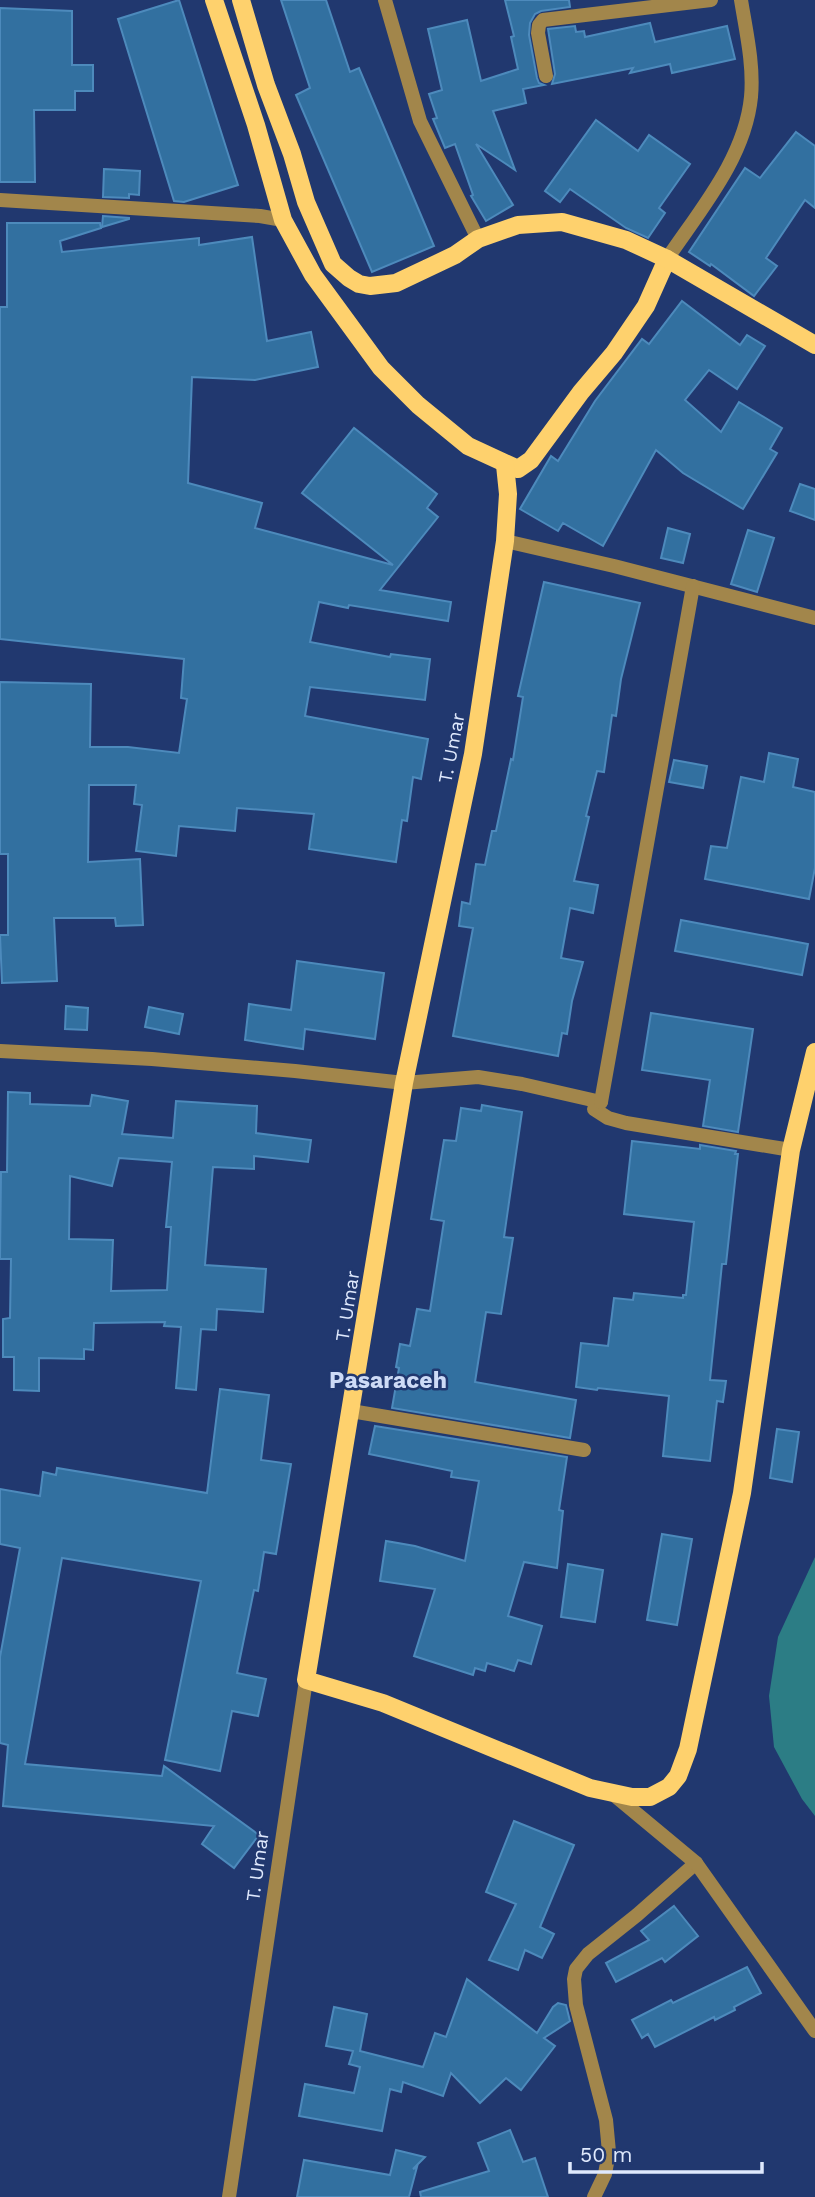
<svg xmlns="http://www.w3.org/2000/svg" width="815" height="2197" font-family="'Work Sans',sans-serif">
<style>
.water{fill:#2c7d85}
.building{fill:#3270a0;stroke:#4d8abc;stroke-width:2;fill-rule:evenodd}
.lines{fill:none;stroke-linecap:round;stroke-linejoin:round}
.lane{stroke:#a2864b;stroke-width:14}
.street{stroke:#a2864b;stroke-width:14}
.primary{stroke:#fed16d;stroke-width:18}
.labels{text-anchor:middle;stroke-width:5;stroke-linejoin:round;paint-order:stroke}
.street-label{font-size:19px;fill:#dfe9fd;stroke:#21386f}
.quarter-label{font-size:23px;font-weight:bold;fill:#cedbf6;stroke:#21386f}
</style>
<rect width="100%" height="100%" fill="#21386f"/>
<path class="water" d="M 815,1557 L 815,1816 L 802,1799 L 774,1747 L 769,1696 L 778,1637 Z"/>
<g class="building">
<path d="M 179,0 L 238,185 L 184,202 L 174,201 L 118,19 Z"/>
<path d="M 281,0 L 326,0 L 350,72 L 359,68 L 434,246 L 372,272 L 296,95 L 310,88 Z"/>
<path d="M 505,0 L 569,0 L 570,7 L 541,11 L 535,14 L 530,23 L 529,35 L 537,78 L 539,83 L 544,85 L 523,89 L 526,103 L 493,111 L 515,170 L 476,144 L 513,205 L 486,221 L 471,196 L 473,195 L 455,144 L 445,148 L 433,119 L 437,118 L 429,94 L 442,90 L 428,29 L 467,20 L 481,81 L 518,69 L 511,37 L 514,36 Z"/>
<path d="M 0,8 L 72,11 L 72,65 L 93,65 L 93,91 L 75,91 L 75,110 L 34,110 L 35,182 L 0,182 Z"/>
<path d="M 650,23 L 655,42 L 727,26 L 735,59 L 672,73 L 670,64 L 630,73 L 633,68 L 552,84 L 555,74 L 548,29 L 575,26 L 576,32 L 584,31 L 585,37 Z"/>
<path d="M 596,120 L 638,151 L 649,135 L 690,164 L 659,208 L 665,213 L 648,238 L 626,228 L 570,189 L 560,202 L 545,191 Z"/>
<path d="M 796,132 L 815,146 L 815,208 L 805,200 L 766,258 L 777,266 L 754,296 L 711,264 L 710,266 L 689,252 L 745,168 L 760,178 Z"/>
<path d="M 104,169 L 140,171 L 139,195 L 129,194 L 129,198 L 103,197 Z"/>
<path d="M 103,216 L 129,218 L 129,219 L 102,227 Z"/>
<path d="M 7,223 L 100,223 L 101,228 L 60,241 L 62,252 L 199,238 L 199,245 L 252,237 L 267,341 L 311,332 L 318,367 L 255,380 L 192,377 L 188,483 L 262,503 L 255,528 L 393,565 L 302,493 L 354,428 L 437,494 L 427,508 L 438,517 L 380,590 L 451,602 L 448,621 L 349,605 L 348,608 L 319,602 L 310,642 L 390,657 L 391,654 L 430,659 L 425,700 L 310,687 L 305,716 L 428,739 L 421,779 L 413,777 L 407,821 L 402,820 L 396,862 L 309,849 L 314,814 L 237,808 L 235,831 L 179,826 L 176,856 L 136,851 L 142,805 L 134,804 L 136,785 L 89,785 L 88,862 L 140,859 L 143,925 L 116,926 L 115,918 L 54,918 L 57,981 L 2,983 L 0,935 L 8,935 L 8,854 L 0,854 L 0,682 L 91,684 L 90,747 L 128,747 L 179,753 L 187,699 L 181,698 L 184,659 L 0,639 L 0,307 L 7,307 Z"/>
<path d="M 682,301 L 740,345 L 747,335 L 765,346 L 737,389 L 709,370 L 685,400 L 721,432 L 739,402 L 782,428 L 770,449 L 777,453 L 743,509 L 683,473 L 656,450 L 603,546 L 563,523 L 558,531 L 520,509 L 551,456 L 558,461 L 595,401 L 642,339 L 649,344 Z"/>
<path d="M 800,484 L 815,489 L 815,520 L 790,511 Z"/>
<path d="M 668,528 L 690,534 L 683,563 L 661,558 Z"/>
<path d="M 748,530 L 774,538 L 757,592 L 731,584 Z"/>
<path d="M 544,582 L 640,603 L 621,679 L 616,716 L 612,715 L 604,772 L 597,771 L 586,816 L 589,817 L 574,881 L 598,885 L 593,913 L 570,908 L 561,958 L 583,962 L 572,1001 L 567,1034 L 562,1033 L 558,1056 L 453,1036 L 473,928 L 459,926 L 462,902 L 470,904 L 476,864 L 485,865 L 492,831 L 496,831 L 511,759 L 513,760 L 523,697 L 518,696 Z"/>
<path d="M 769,753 L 798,759 L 793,787 L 815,792 L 815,868 L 809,899 L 705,879 L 711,846 L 727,848 L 741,777 L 764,782 Z"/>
<path d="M 674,760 L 707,766 L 703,788 L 669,782 Z"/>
<path d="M 681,920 L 808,944 L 802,975 L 675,951 Z"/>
<path d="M 297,961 L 384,973 L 375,1039 L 305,1029 L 303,1049 L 245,1040 L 249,1004 L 291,1010 Z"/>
<path d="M 66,1006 L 88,1008 L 87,1030 L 65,1029 Z"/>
<path d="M 149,1007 L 183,1014 L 179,1034 L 145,1027 Z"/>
<path d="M 651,1013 L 753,1029 L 738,1132 L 703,1126 L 710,1080 L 642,1070 Z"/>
<path d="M 8,1092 L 30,1093 L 30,1104 L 90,1106 L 92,1095 L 128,1101 L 122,1134 L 173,1138 L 176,1101 L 257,1106 L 256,1133 L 311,1140 L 308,1162 L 254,1156 L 254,1169 L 213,1167 L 205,1265 L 266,1269 L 263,1312 L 217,1309 L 216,1330 L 201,1329 L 196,1390 L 176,1388 L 181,1327 L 164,1326 L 165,1322 L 94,1323 L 93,1350 L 84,1349 L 84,1359 L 39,1358 L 39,1391 L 14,1390 L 14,1357 L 3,1357 L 3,1319 L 10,1318 L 11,1259 L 0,1259 L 1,1172 L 7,1172 ZM 119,1158 L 172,1162 L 166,1227 L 171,1227 L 167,1290 L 111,1291 L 113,1240 L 69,1239 L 70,1176 L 112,1186 Z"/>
<path d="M 482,1105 L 522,1112 L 504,1237 L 513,1238 L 501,1314 L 486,1312 L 475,1382 L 576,1400 L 570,1438 L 392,1408 L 399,1368 L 396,1367 L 400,1344 L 410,1346 L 417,1309 L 430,1311 L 444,1221 L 431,1219 L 444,1140 L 456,1141 L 461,1108 L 481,1111 Z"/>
<path d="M 632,1141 L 700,1149 L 700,1145 L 736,1151 L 735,1154 L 738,1154 L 726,1264 L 722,1264 L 710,1380 L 726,1381 L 723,1402 L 717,1401 L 710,1461 L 663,1456 L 669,1396 L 598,1388 L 597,1390 L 576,1387 L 581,1343 L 608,1346 L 614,1298 L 633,1300 L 634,1293 L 683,1298 L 683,1295 L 686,1295 L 694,1222 L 624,1214 Z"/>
<path d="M 220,1389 L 269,1395 L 261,1460 L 291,1464 L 276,1554 L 264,1552 L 258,1591 L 254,1590 L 237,1673 L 266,1679 L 258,1716 L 232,1711 L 220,1771 L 165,1760 L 201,1581 L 62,1558 L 25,1764 L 162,1776 L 164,1766 L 259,1835 L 234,1868 L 202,1844 L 214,1826 L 3,1806 L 8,1745 L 0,1743 L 0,1657 L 20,1548 L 0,1544 L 0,1489 L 40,1496 L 43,1472 L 56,1475 L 57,1468 L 207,1493 Z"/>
<path d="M 375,1426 L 567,1457 L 559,1510 L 563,1511 L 557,1568 L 524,1562 L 508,1616 L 542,1626 L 531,1664 L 518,1660 L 514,1671 L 487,1663 L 485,1671 L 475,1668 L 473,1675 L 414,1656 L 435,1589 L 380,1581 L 386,1541 L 415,1546 L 465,1561 L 479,1481 L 451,1477 L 452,1471 L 369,1454 Z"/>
<path d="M 777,1429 L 799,1432 L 792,1482 L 770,1478 Z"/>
<path d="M 662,1534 L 692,1539 L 677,1625 L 647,1620 Z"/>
<path d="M 568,1564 L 603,1570 L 595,1622 L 561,1617 Z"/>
<path d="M 514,1821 L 574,1845 L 540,1927 L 554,1934 L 542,1958 L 525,1950 L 518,1970 L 489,1960 L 516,1904 L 486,1892 Z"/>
<path d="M 674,1906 L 698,1936 L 665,1962 L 662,1958 L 616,1982 L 606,1963 L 649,1940 L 641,1931 Z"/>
<path d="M 747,1967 L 761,1993 L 734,2007 L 735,2010 L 715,2020 L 714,2017 L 655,2047 L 648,2034 L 642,2038 L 632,2020 L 671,2000 L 673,2003 Z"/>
<path d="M 467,1979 L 537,2033 L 553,2007 L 558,2003 L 566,2005 L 570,2021 L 544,2038 L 555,2046 L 521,2090 L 506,2078 L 480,2103 L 451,2073 L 443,2096 L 403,2082 L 401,2092 L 390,2089 L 382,2131 L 299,2116 L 305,2084 L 354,2093 L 360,2067 L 349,2064 L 353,2051 L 326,2046 L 334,2007 L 367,2014 L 360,2051 L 423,2067 L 435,2033 L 446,2037 Z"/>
<path d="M 510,2130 L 523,2162 L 535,2158 L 548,2197 L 421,2197 L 420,2192 L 489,2171 L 478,2143 Z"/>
<path d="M 396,2150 L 425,2157 L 413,2169 L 417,2167 L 409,2197 L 297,2197 L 304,2160 L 390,2175 Z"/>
</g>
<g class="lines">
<path class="lane" d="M 594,2197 L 605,2174 L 609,2152 L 606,2120 L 576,2005 L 574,1979 L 576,1969 L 588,1954 L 637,1915 L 696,1863"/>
<g class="street">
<path d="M 385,0 L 420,121 L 478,239"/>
<path d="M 546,76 L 538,33 L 539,25 L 543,20 L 711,0"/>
<path d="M 0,200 L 260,216 L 283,220"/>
<path d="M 667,259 C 700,210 745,158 751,97 C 754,65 746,31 741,0"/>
<path d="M 505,541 L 614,566 L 815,618"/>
<path d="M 0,1051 L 152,1059 L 295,1071 L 404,1083 L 478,1077 L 522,1084 L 601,1102 L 594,1109 L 608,1118 L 626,1123 L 791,1150"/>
<path d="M 601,1102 L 693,586"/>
<path d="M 351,1411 L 584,1450"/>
<path d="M 613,1794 L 696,1863 L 815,2031"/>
<path d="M 229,2197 L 306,1680"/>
</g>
<g class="primary">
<path d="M 214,0 L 256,125 L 283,220 L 313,275 L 381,368 L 418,405 L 468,446 L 518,469 L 531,460 L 581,392 L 614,353 L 646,306 L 667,259"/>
<path d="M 241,0 L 266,85 L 292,154 L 306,202 L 333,264 L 349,278 L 359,284 L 370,286 L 396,283 L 455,255 L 478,239 L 518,225 L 562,222 L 626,240 L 667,259 L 815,345"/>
<path d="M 505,465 L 508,494 L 505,541 L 473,754 L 404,1083 L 306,1680 L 383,1703 L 590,1788 L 632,1797 L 650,1797 L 669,1787 L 678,1776 L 688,1749 L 742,1493 L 791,1150 L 815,1052"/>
</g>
</g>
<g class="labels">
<g class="street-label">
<text transform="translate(451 748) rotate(-79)" y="7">T. Umar</text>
<text transform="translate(347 1306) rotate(-81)" y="7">T. Umar</text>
<text transform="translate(257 1866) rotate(-82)" y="7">T. Umar</text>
</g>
<g class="quarter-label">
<text x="388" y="1388">Pasaraceh</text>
</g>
</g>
<path d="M570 2162v10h192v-10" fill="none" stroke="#dfe9fd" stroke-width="3.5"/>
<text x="580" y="2162" font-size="21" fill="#dfe9fd" stroke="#21386f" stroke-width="5" paint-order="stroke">50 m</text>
</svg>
